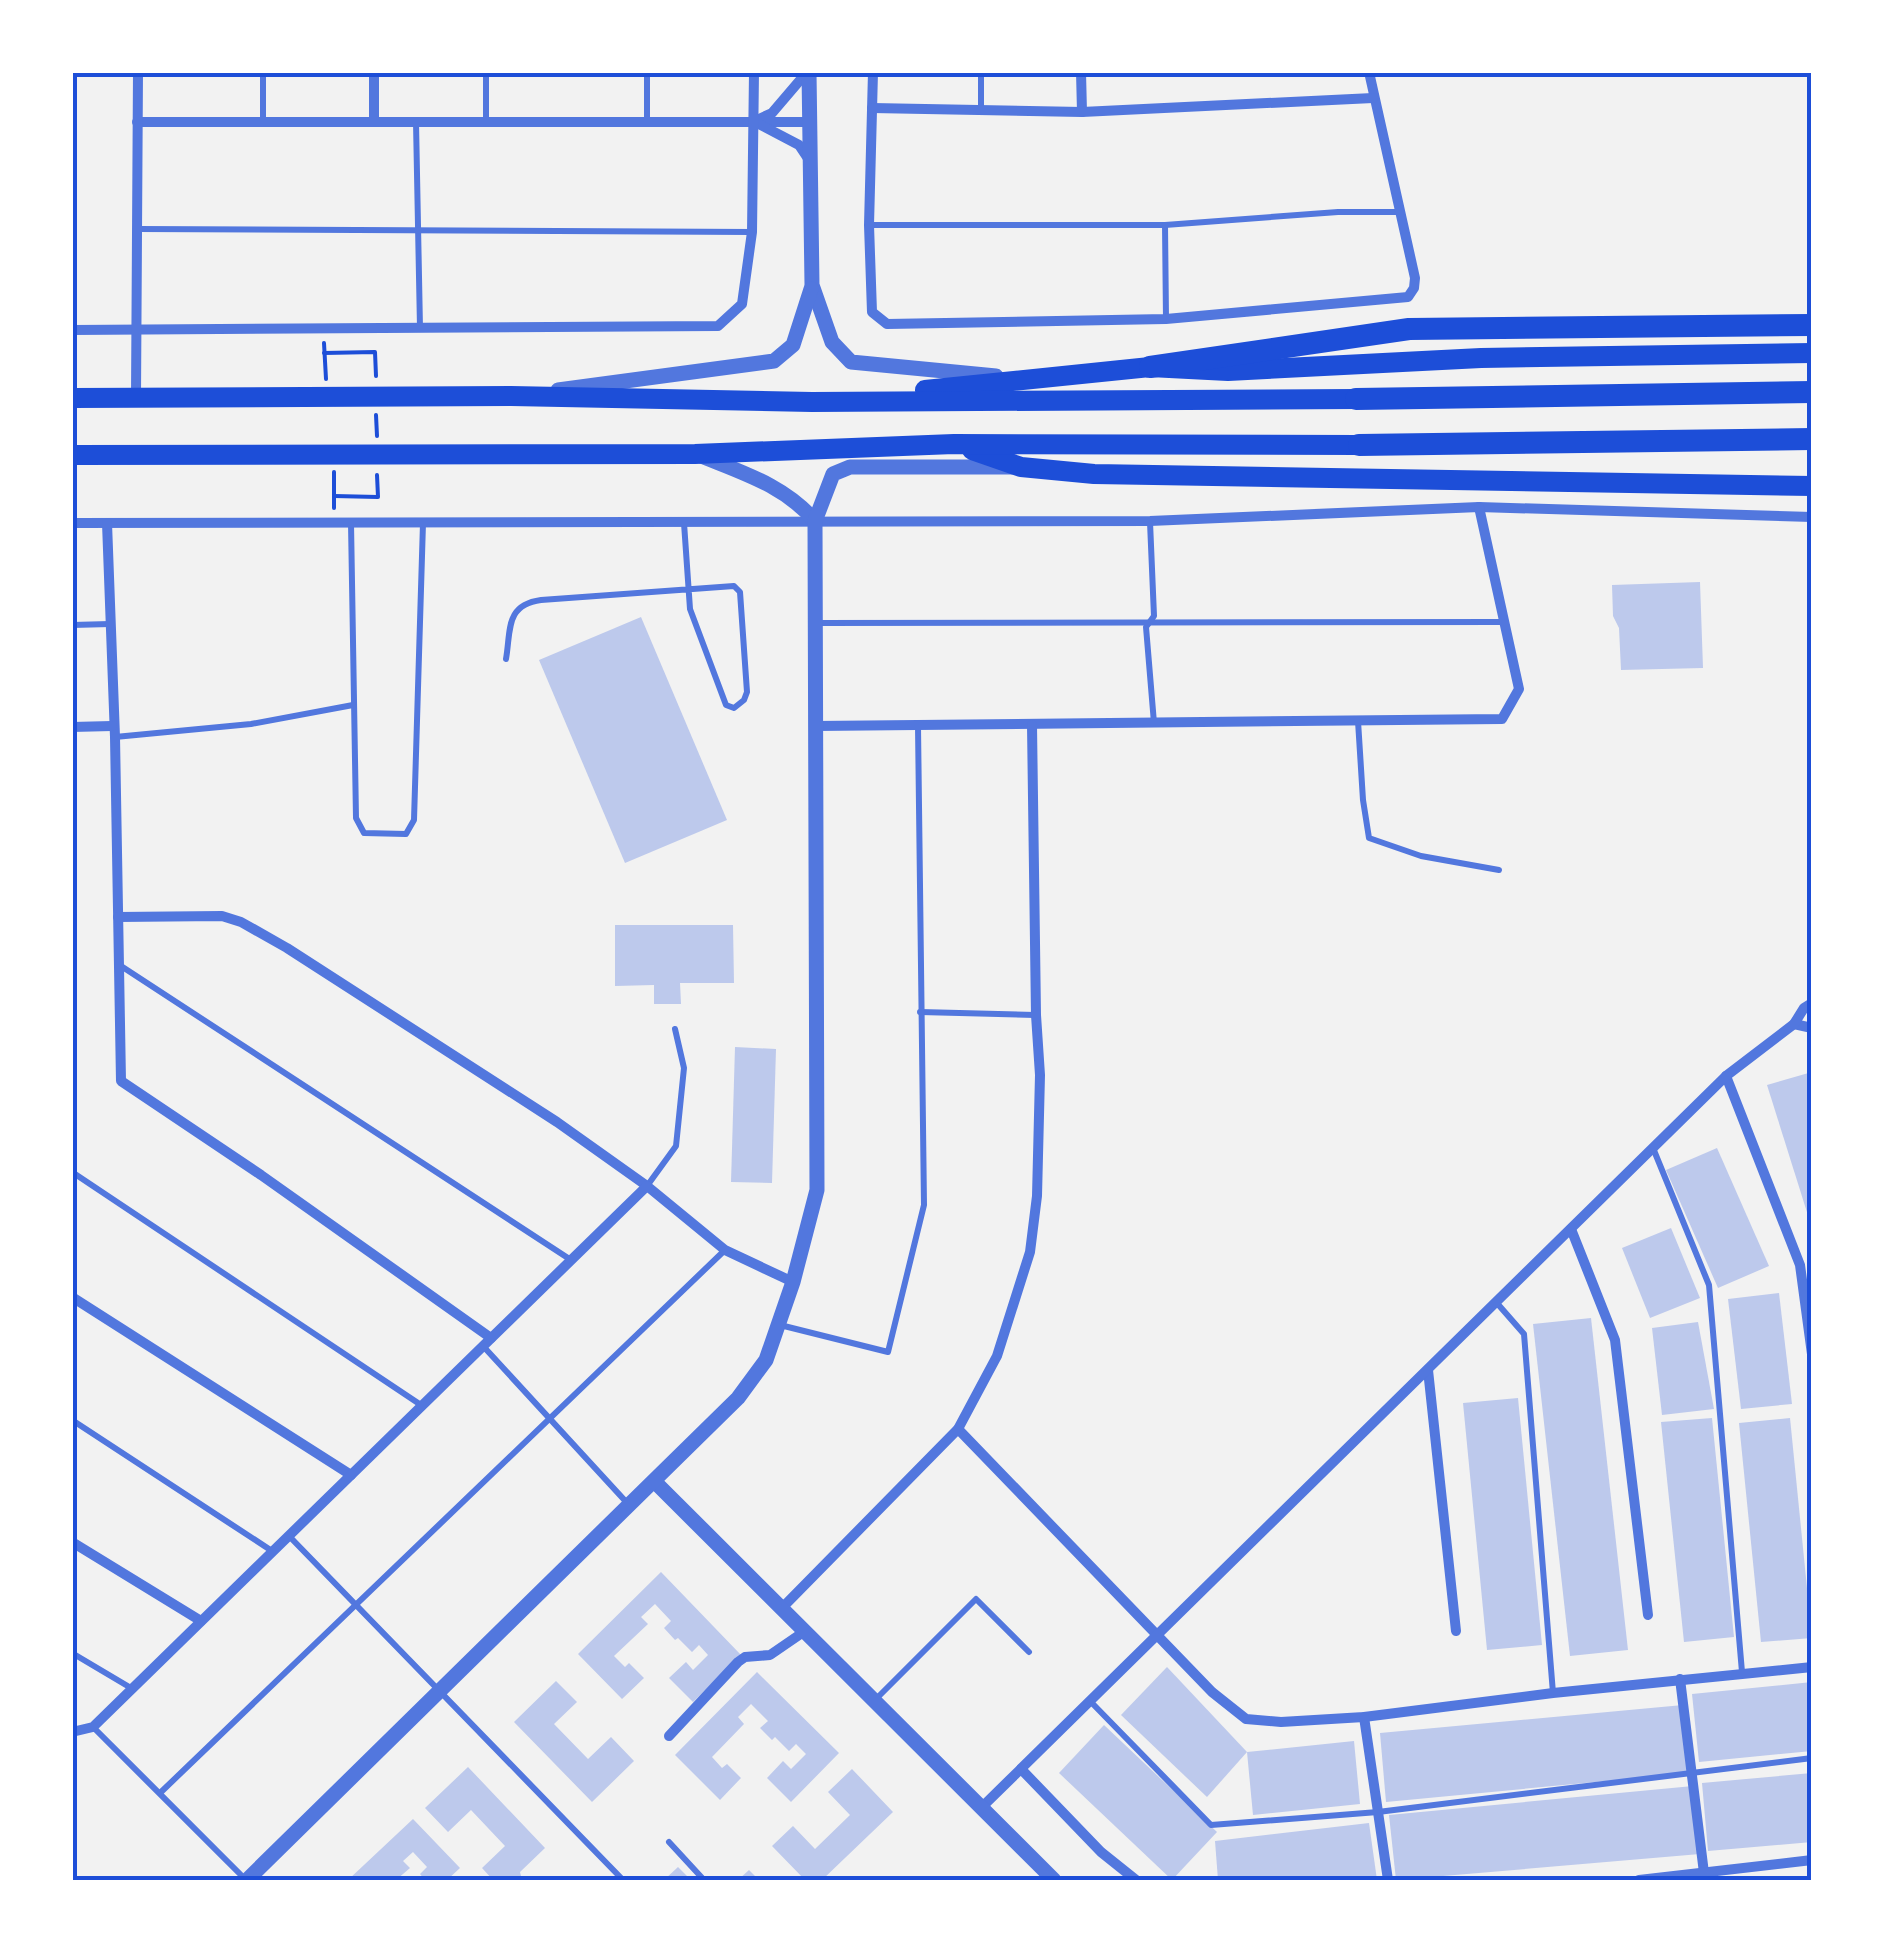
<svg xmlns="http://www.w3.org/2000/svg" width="1884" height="1953" font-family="Roboto,sans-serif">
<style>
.building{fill:#bdc9ec}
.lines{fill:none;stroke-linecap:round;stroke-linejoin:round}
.path{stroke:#1d4ed8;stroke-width:4}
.service{stroke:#5277de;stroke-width:6}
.minor{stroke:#5277de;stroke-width:10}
.tertiary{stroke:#5277de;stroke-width:15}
.trunk{stroke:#1d4ed8;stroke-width:20}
.motorway{stroke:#1d4ed8;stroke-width:22}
.neatline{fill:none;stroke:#1d4ed8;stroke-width:4}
</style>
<rect width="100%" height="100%" fill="#f2f2f2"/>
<g class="building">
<path d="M 1700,582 L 1703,668 L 1621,670 L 1619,628 L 1613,616 L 1612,585 Z"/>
<path d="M 641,617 L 727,820 L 625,863 L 539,660 Z"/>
<path d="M 615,925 L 733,925 L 734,983 L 680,983 L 681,1004 L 654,1004 L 654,985 L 615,986 Z"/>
<path d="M 735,1047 L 776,1049 L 772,1183 L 731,1182 Z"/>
<path d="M 1812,1072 L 1812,1225 L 1811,1225 L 1767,1085 Z"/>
<path d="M 1717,1148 L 1769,1266 L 1718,1288 L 1666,1170 Z"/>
<path d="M 1671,1228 L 1700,1298 L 1650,1318 L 1622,1248 Z"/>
<path d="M 1779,1293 L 1792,1404 L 1741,1409 L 1728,1299 Z"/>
<path d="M 1591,1318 L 1628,1650 L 1570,1656 L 1533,1324 Z"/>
<path d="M 1698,1322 L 1714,1409 L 1662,1415 L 1652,1328 Z"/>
<path d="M 1518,1398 L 1542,1645 L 1487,1650 L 1463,1403 Z"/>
<path d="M 1712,1418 L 1734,1637 L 1684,1642 L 1661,1422 Z"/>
<path d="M 1790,1418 L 1812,1638 L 1761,1642 L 1739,1423 Z"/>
<path d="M 661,1572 L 741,1655 L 693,1702 L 669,1678 L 686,1662 L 693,1670 L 708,1655 L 699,1645 L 692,1652 L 678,1638 L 675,1640 L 664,1628 L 671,1621 L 655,1604 L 641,1617 L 648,1624 L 614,1656 L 625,1667 L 629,1663 L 644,1678 L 622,1699 L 578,1654 Z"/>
<path d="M 1167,1667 L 1247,1752 L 1207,1797 L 1121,1715 Z"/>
<path d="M 757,1672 L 839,1753 L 791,1802 L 767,1778 L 783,1761 L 791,1769 L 806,1754 L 796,1744 L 789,1751 L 775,1737 L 772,1740 L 760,1728 L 768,1721 L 751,1704 L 738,1717 L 744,1724 L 712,1757 L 722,1768 L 727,1764 L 741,1778 L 720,1800 L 675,1755 Z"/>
<path d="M 556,1681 L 577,1702 L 554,1724 L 588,1759 L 611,1737 L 634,1761 L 592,1802 L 514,1722 Z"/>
<path d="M 1812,1682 L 1812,1751 L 1699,1762 L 1692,1694 Z"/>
<path d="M 1683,1705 L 1690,1773 L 1386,1802 L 1380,1733 Z"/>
<path d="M 1104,1725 L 1217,1832 L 1172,1880 L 1059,1773 Z"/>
<path d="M 1354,1741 L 1360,1804 L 1253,1815 L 1247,1752 Z"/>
<path d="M 468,1767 L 545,1848 L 520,1872 L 522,1880 L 493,1880 L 482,1868 L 505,1846 L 471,1810 L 448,1832 L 425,1808 Z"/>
<path d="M 852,1769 L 893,1812 L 822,1880 L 805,1880 L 772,1846 L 793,1826 L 815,1849 L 850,1815 L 828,1792 Z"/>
<path d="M 1812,1773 L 1812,1842 L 1708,1851 L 1702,1783 Z"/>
<path d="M 1693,1786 L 1700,1854 L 1396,1880 L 1389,1815 Z"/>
<path d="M 413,1819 L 460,1868 L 447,1880 L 425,1880 L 420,1874 L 427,1867 L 413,1852 L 403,1861 L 410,1868 L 396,1880 L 348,1880 Z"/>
<path d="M 1369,1823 L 1377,1880 L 1218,1880 L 1215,1841 Z"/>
<path d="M 678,1867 L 691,1880 L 664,1880 Z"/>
<path d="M 749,1870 L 759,1880 L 738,1880 Z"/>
</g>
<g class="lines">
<g class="path">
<path d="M 324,343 L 326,379"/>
<path d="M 324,353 L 375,352 L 376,376"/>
<path d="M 376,415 L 377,436"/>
<path d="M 334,472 L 334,508"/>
<path d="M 334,496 L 378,497 L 377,475"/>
</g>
<g class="service">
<path d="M 263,72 L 263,121"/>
<path d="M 647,72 L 647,121"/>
<path d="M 981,72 L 981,111"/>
<path d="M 486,121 L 486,72"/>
<path d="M 416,122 L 420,328"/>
<path d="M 72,204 L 73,265"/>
<path d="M 869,225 L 1165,225 L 1338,212 L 1398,212"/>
<path d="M 1165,225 L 1166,319"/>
<path d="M 138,229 L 752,232"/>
<path d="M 72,265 L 73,329"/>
<path d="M 1150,522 L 1154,616 L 1146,627 L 1154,723"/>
<path d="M 351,523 L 356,818 L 364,833 L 406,834 L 414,820 L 423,523"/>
<path d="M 817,623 L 1504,622"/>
<path d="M 72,625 L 110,624"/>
<path d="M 506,659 C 511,630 505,605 541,600 L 734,586 L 740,592 L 747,692 L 744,700 L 734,708 L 726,705 L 690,609 L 684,523"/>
<path d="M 1358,721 L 1363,800 L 1369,838 L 1421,856 L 1499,870"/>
<path d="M 115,737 L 251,724 L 353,705"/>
<path d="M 121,966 L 571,1260"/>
<path d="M 920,1012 L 1035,1015"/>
<path d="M 1653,1148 L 1709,1285 L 1742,1672"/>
<path d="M 72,1172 L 421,1405"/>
<path d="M 647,1186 L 676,1146 L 684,1068 L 675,1029"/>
<path d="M 1496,1302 L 1524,1334 L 1553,1693"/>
<path d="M 780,1325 L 888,1352 L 924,1205 L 918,726"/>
<path d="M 483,1346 L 629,1505"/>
<path d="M 72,1420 L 272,1551"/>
<path d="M 289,1536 L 623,1880"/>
<path d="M 72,1653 L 131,1688"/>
<path d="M 875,1700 L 976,1599 L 1029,1652"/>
<path d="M 1090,1701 L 1211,1825 L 1378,1812 L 1812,1758"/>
<path d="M 93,1727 L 246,1880"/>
<path d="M 160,1793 L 725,1250"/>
<path d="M 669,1842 L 704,1880"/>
</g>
<g class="minor">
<path d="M 374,72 L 374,122"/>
<path d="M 873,72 L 869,225 L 872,312 L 887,324 L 1166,319 L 1408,297 L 1414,288 L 1415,278 L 1369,72"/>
<path d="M 1081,72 L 1082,112"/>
<path d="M 872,108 L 1082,112 L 1373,98"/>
<path d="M 759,119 L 772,113 L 807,72"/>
<path d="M 137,122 L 809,122"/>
<path d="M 759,124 L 799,145 L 809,160"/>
<path d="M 72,330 L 718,326 L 742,304 L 752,232 L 754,72"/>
<path d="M 136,397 L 138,72"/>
<path d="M 72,523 L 1150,521 L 1479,507 L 1812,517"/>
<path d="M 107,523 L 115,737 L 121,1081 L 261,1175 L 491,1338"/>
<path d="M 816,726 L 1502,719 L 1519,689 L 1479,507"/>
<path d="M 72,727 L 112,726"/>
<path d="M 118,917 L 222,916 L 241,922 L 287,948 L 557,1122 L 647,1186 L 725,1250 L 793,1282"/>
<path d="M 1794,1024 L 1812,1028"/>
<path d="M 1726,1076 L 1800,1265 L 1812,1354"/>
<path d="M 1571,1229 L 1615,1340 L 1648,1615"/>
<path d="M 72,1297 L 351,1475"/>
<path d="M 1428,1370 L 1456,1631"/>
<path d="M 958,1429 L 1212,1692 L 1246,1719 L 1281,1722 L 1364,1717 L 1553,1693 L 1812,1667"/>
<path d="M 72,1542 L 201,1621"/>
<path d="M 782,1608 L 958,1429 L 997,1356 L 1030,1252 L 1037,1196 L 1040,1075 L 1036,1015 L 1032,725"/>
<path d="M 1680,1679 L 1704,1873"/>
<path d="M 1364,1717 L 1388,1880"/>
<path d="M 72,1732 L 93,1727 L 647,1186"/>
<path d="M 669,1736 L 738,1662 L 745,1657 L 770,1655 L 805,1631"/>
<path d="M 1021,1769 L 1101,1852 L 1136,1880"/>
<path d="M 981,1808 L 1726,1076 L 1794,1024 L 1804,1008 L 1812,1003"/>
<path d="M 1639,1880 L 1812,1860"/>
</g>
<g class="tertiary">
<path d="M 809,72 L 812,285 L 832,342 L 851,362 L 996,376"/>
<path d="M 558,390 L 774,361 L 793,345 L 811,289"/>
<path d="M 699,455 C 743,473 784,485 815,521"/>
<path d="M 655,1482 L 1054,1880"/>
<path d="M 247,1880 L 738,1398 L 766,1360 L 793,1282 L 817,1190 L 815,521 L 833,474 L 850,467 L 1012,467"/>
</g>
<g class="trunk">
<path d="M 925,390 L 1150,367 L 1228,371 L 1481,358 L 1812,353"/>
<path d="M 72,398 L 511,396 L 812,402 L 1356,399"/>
<path d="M 972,450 L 1021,467 L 1094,474 L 1812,486"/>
<path d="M 72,455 L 695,454 L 954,444 L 1359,445"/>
</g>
<g class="motorway">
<path d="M 1150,367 L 1409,329 L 1812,325"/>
<path d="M 1356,399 L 1812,392"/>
<path d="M 1359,445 L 1812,439"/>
</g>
</g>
<rect width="1884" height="1953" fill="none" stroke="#ffffff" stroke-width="150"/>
<rect x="75" y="75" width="1734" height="1803" class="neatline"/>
</svg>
